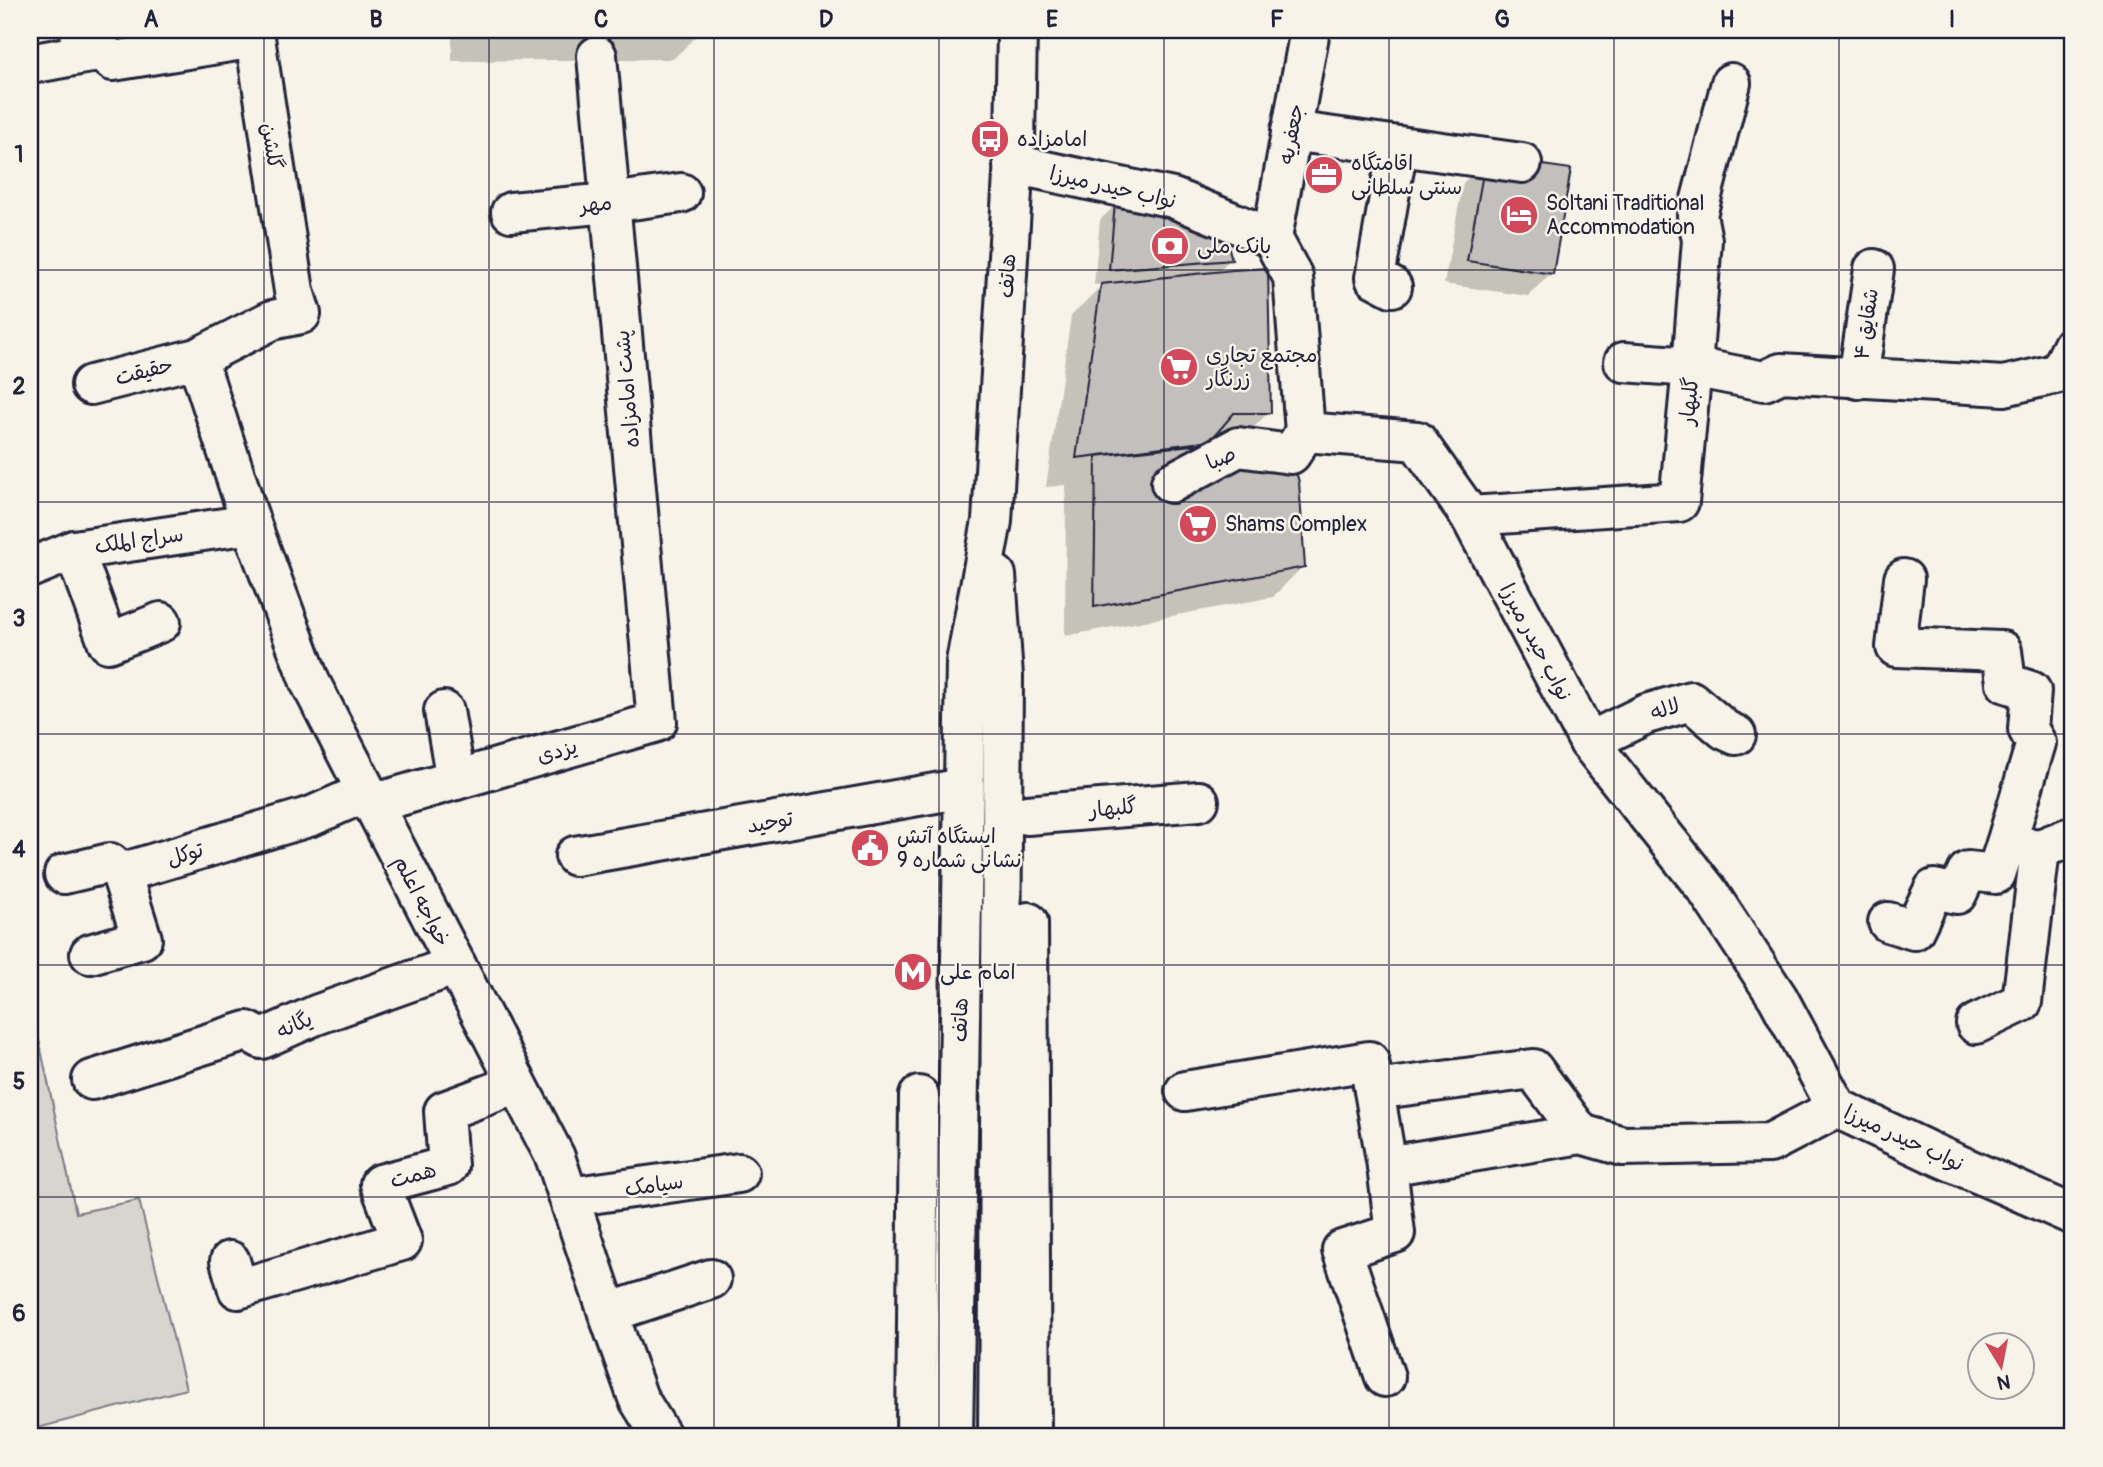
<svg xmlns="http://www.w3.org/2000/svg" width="2103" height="1467" font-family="Pangolin,'Playpen Sans Arabic',sans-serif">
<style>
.green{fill:#d8d5cf;stroke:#7d7c85;stroke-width:2}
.shadow{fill:#0003}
.building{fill:#c2bfbd;stroke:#22223b;stroke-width:2}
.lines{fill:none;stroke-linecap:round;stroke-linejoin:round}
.minor-casing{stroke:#22223b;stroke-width:44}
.primary-casing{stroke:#22223b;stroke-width:44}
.minor{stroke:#f7f3e8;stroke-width:38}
.primary{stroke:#f7f3e8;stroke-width:38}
.grid{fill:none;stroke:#22223b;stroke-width:2;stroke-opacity:0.55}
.labels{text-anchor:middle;stroke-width:5;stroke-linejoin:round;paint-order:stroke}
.street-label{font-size:21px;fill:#22223b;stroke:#f7f3e8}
.poi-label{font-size:21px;fill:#22223b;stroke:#f7f3e8;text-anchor:start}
.neatline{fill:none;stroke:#22223b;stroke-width:2.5}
.grid-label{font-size:23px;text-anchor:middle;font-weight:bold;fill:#22223b}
</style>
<rect width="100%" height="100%" fill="#f7f3e8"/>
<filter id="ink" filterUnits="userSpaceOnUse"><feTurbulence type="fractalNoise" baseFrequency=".0143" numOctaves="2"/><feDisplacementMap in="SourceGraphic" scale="14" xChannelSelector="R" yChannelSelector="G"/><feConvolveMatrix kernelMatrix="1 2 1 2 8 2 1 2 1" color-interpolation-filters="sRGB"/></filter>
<g filter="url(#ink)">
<path class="green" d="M 30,998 L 76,1213 L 139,1200 L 186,1389 L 30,1430 Z"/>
<g class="shadow">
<path d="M 452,30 L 703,30 L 673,59 L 452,61 Z"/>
<path d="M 1487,159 L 1551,273 L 1528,296 L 1444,284 L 1463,183 Z"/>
<path d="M 1115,205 L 1230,259 L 1216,274 L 1269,412 L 1239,442 L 1289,454 L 1303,566 L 1273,597 L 1065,636 L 1066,485 L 1046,487 L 1071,316 L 1103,284 L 1094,285 L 1100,220 Z"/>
</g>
<g class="building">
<path d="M 482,30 L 687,30 L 482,31 Z"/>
<path d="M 1486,157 L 1571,169 L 1553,274 L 1467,261 Z"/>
<path d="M 1115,203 L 1225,233 L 1232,260 L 1109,270 Z"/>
<path d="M 1268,268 L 1271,413 L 1234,413 L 1210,441 L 1076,458 L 1101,284 L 1233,270 Z"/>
<path d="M 1305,432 L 1291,454 L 1299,482 L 1305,567 L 1094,607 L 1096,456 Z"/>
</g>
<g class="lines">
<g class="minor-casing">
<g id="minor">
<path d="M 79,30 L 84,54 L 102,52 L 113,61 L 255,38 L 294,291 L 301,314 L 272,320 L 197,358 L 91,385"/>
<path d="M 30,64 L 84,54"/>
<path d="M 1291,131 L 1522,163"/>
<path d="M 1013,164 L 1173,198 L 1272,238 L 1293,277 L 1305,432 L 1417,441 L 1470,516 L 1589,742 L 1707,890 L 1778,998 L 1837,1108 L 1932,1153 L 2073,1215"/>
<path d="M 511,212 L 610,203 L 681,193"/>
<path d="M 1272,238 L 1310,30"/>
<path d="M 1392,287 L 1375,278 L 1398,146"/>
<path d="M 197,358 L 251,524 L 310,682 L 555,1157 L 608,1313 L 638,1398 L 662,1437"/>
<path d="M 1624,362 L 1692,367 L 1702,240 L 1697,215 L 1731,83"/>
<path d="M 1858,379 L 1874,269"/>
<path d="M 1171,483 L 1238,447 L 1291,454 L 1305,432"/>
<path d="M 1470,516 L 1679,502 L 1692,367 L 1764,381 L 1781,373 L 2004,386 L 2059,373 L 2073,345"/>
<path d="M 74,550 L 108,643 L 161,622"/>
<path d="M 30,568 L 74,550 L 251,524"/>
<path d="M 1904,579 L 1896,647 L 2002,651 L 2006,683 L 2031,691 L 2028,729 L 2036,743 L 2006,844 L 2040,849"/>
<path d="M 444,711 L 456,780"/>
<path d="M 1589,742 L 1646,714 L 1691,701 L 1725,730 L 1736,735"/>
<path d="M 372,804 L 657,722 L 597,56"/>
<path d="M 1027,815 L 1199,801"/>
<path d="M 575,856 L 964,788"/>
<path d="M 64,874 L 110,863 L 121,873"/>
<path d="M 1888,922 L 1914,930 L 1934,889 L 1957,894 L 1968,871 L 1996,874 L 2006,844"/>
<path d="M 90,954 L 142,939 L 121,873 L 312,816 L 366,792"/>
<path d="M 1976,1024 L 2022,1002 L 2040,849 L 2073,836"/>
<path d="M 92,1080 L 247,1031 L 262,1039 L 316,1015 L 456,965"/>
<path d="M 1374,1090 L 1533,1069 L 1581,1134"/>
<path d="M 1185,1091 L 1369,1061 L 1387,1166 L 1581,1134 L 1623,1146 L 1770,1143 L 1837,1108"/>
<path d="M 569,1197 L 739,1173"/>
<path d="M 230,1261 L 238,1289 L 402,1241 L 380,1184 L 448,1166 L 444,1111 L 517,1084"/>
<path d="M 608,1313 L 711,1279"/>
<path d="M 1385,1377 L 1342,1250 L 1395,1233 L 1387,1166"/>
<path d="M 916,1437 L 919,1096"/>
</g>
</g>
<g class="primary-casing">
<g id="primary">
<path d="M 996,575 L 1003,677 L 998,1437"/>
<path d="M 1028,922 L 1031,1437"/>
<path d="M 953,1437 L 966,662 L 992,521 L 1015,142 L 1017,30"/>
</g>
</g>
<use href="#minor" class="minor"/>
<use href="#primary" class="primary"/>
</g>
</g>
<path class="grid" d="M 264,30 L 264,1437M 489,30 L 489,1437M 714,30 L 714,1437M 939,30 L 939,1437M 1164,30 L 1164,1437M 1389,30 L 1389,1437M 1614,30 L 1614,1437M 1839,30 L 1839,1437M 30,270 L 2073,270M 30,502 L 2073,502M 30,734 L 2073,734M 30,965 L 2073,965M 30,1197 L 2073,1197"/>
<defs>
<g id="bus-disc" transform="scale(2.0125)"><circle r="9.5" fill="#d1495b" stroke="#f7f3e8"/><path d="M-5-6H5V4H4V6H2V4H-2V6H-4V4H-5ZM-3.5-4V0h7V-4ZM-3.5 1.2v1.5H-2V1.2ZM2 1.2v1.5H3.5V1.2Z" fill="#fff"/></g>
<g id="office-disc" transform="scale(2.0125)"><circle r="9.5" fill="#d1495b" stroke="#f7f3e8"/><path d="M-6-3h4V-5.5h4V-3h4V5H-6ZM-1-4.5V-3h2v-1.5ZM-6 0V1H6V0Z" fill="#fff"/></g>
<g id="hotel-disc" transform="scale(2.0125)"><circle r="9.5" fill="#d1495b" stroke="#f7f3e8"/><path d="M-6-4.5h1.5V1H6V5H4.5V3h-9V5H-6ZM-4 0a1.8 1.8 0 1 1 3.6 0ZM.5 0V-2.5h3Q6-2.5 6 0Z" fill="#fff"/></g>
<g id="bank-disc" transform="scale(2.0125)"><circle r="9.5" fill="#d1495b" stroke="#f7f3e8"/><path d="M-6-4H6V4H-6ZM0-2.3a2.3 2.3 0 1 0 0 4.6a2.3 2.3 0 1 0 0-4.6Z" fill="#fff"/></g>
<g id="supermarket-disc" transform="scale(2.0125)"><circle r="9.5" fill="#d1495b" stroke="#f7f3e8"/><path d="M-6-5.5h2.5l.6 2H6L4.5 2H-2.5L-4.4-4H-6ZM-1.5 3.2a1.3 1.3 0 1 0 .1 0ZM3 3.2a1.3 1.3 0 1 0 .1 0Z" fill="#fff"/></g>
<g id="civic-disc" transform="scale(2.0125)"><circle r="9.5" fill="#d1495b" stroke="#f7f3e8"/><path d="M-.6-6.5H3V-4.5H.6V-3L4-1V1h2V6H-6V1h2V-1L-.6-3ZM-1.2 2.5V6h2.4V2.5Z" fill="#fff"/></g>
<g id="metro-disc" transform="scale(2.0125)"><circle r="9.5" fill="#d1495b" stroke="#f7f3e8"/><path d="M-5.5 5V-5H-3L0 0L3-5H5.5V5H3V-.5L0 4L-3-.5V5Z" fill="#fff"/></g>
</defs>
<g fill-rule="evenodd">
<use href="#bus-disc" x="990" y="139"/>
<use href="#office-disc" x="1324" y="175"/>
<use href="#hotel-disc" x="1519" y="215"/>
<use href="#bank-disc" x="1170" y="246"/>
<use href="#supermarket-disc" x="1179" y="367"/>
<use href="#supermarket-disc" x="1198" y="524"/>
<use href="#civic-disc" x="870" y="848"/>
<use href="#metro-disc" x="913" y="972"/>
</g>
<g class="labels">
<g class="street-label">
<text transform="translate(1291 134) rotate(-80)" y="7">جعفریه</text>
<text transform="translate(272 146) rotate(81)" y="7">گلشن</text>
<text transform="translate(1113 187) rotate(13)" y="7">نواب حیدر میرزا</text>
<text transform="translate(596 204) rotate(-6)" y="7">مهر</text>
<text transform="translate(1007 276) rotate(-87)" y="7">هاتف</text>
<text transform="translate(1866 324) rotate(-82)" y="7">شقایق ۴</text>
<text transform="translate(144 371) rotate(-14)" y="7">حقیقت</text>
<text transform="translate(627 389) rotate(-95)" y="7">پشت امامزاده</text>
<text transform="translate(1689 401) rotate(-84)" y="7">گلبهار</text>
<text transform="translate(1221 458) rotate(-23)" y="7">صبا</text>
<text transform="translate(139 540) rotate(-8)" y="7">سراج الملک</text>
<text transform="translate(1536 642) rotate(62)" y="7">نواب حیدر میرزا</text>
<text transform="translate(1665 709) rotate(-17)" y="7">لاله</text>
<text transform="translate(557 751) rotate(-16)" y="7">یزدی</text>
<text transform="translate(1113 808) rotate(-5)" y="7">گلبهار</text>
<text transform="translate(770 822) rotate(-10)" y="7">توحید</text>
<text transform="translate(185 854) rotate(-16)" y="7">توکل</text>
<text transform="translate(422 901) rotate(63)" y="7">خواجه اعلم</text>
<text transform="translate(960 1020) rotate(-89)" y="7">هاتف</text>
<text transform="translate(294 1025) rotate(-23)" y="7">یگانه</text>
<text transform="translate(1904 1138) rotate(25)" y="7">نواب حیدر میرزا</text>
<text transform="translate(413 1175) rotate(-15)" y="7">همت</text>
<text transform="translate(654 1185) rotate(-8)" y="7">سیامک</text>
</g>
<g class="poi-label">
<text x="1017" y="146">امامزاده</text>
<text x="1351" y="170">اقامتگاه<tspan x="1351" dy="24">سنتی سلطانی</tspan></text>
<text x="1546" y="210">Soltani Traditional<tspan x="1546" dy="24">Accommodation</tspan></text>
<text x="1197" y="253">بانک ملی</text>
<text x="1206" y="362">مجتمع تجاری<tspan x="1206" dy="24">زرنگار</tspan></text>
<text x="1225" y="531">Shams Complex</text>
<text x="897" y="843">ایستگاه آتش<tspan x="897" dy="24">نشانی شماره 9</tspan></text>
<text x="940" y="979">امام علی</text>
</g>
</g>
<rect width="2103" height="1467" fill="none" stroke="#f7f3e8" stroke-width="77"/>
<g transform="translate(2001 1366) rotate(170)"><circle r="33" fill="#f7f3e8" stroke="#a29fa3" stroke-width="2"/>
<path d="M0-5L12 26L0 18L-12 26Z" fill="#d1495b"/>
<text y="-10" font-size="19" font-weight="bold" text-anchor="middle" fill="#22223b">N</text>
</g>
<rect x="38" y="38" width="2026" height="1390" class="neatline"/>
<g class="grid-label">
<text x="151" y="27">A</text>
<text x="376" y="27">B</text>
<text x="601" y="27">C</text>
<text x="826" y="27">D</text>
<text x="1052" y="27">E</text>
<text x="1277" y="27">F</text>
<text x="1502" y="27">G</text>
<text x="1727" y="27">H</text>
<text x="1952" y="27">I</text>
<text x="19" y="162">1</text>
<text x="19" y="394">2</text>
<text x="19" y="626">3</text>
<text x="19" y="857">4</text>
<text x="19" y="1089">5</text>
<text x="19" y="1321">6</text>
</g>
</svg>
